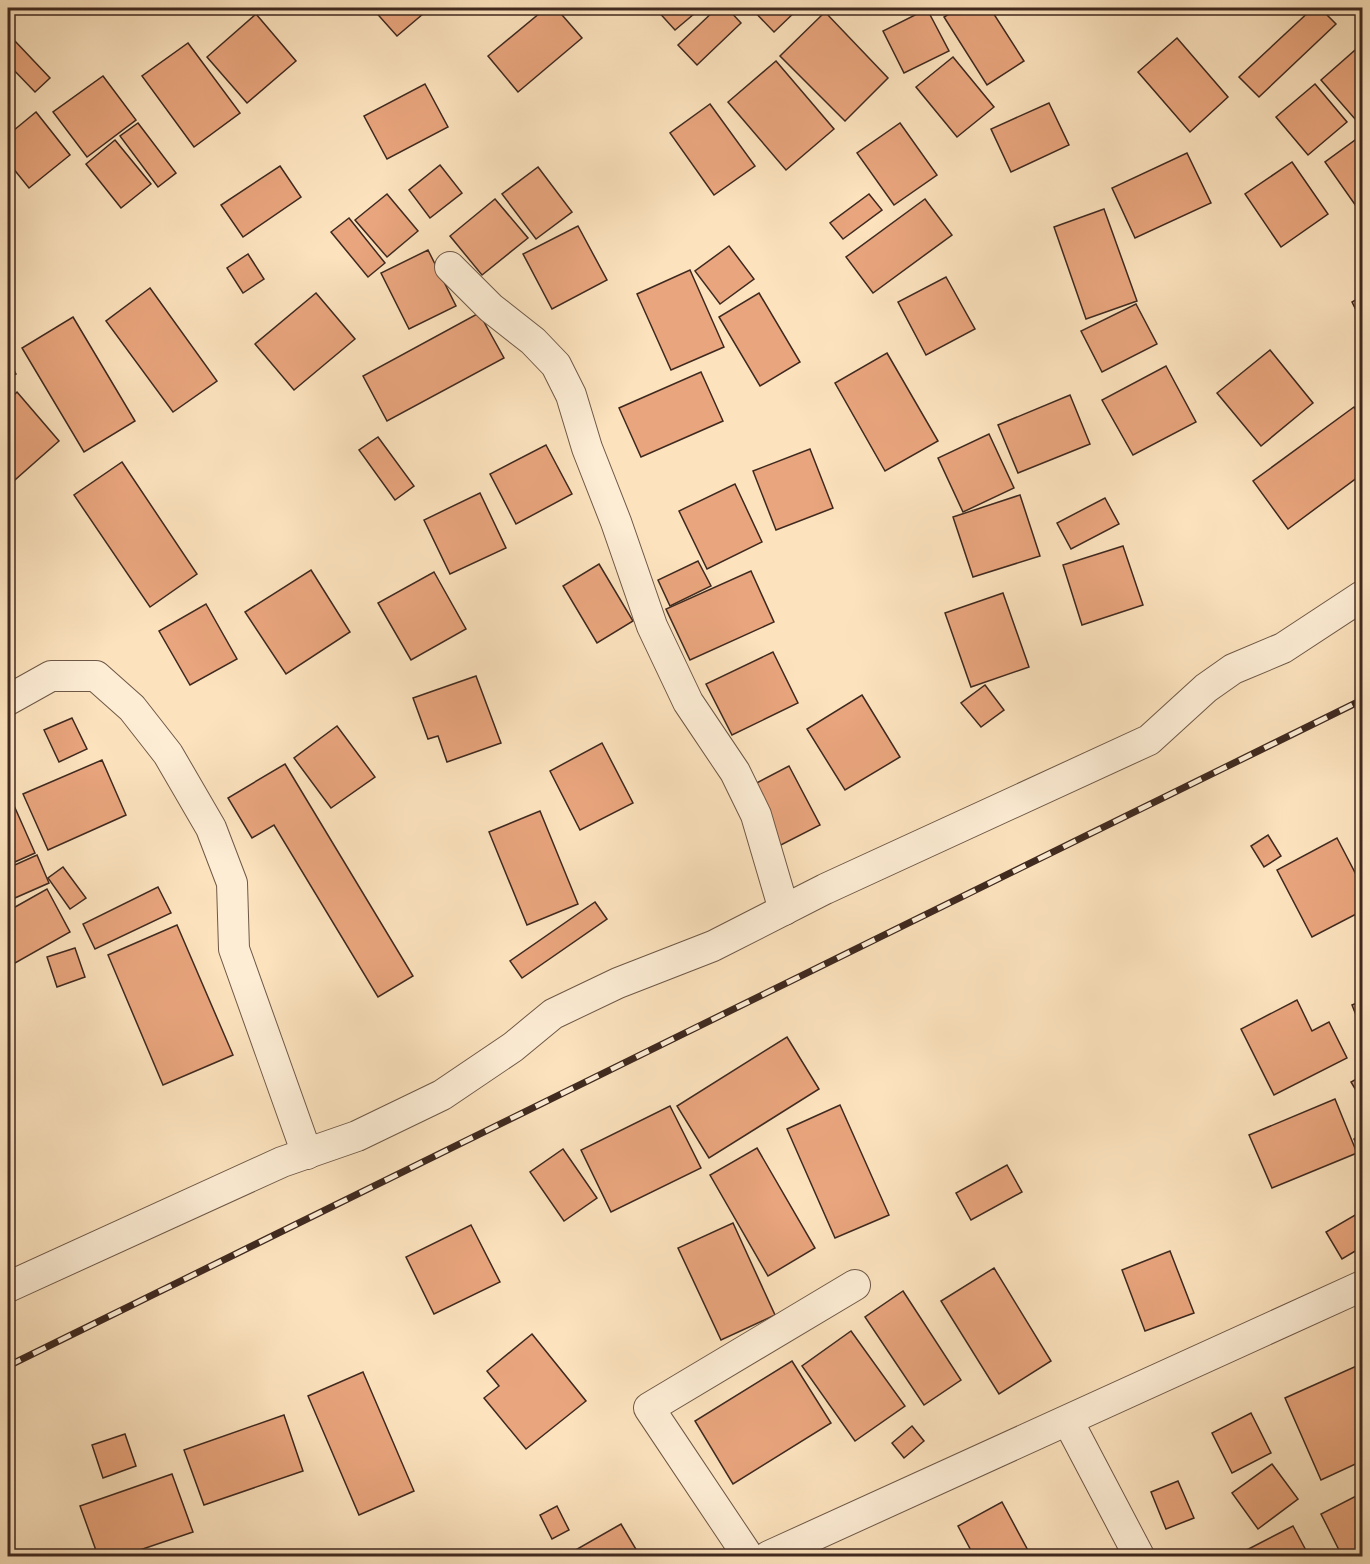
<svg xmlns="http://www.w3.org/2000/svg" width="1370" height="1564" font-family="Vollkorn,serif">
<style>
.building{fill:#e9a57d;stroke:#3f291f;stroke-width:1.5}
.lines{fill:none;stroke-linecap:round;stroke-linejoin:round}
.minor-casing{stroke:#6e5847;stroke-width:32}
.minor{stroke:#fdedd5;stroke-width:30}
.rail-casing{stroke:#3f291f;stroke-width:7}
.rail{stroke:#fdedd5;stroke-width:4.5;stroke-dasharray:14;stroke-linecap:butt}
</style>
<rect width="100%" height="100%" fill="#fce3be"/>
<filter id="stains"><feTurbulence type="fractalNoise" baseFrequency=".00333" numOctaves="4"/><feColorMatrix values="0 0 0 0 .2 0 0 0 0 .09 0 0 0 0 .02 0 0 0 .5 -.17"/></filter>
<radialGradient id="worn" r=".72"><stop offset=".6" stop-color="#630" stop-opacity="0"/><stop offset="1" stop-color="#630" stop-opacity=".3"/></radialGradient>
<g class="building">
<path d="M 372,8 L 430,8 L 397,36 Z"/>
<path d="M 546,8 L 556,8 L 582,38 L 518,92 L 488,56 Z"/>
<path d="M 655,8 L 701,8 L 675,30 Z"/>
<path d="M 717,8 L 727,8 L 741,23 L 697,65 L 678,45 Z"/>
<path d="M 751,8 L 799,8 L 774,32 Z"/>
<path d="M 959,8 L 990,8 L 1024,61 L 987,85 L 944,17 Z"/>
<path d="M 1313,8 L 1320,8 L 1336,24 L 1259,97 L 1239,77 Z"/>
<path d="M 927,9 L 949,51 L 904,73 L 883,31 Z"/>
<path d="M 825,12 L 888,78 L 845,121 L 780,56 Z"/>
<path d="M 256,14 L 296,61 L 247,103 L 207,57 Z"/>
<path d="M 1177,38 L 1228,97 L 1190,132 L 1138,72 Z"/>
<path d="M 14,40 L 50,78 L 35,92 L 8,64 L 8,47 Z"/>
<path d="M 188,43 L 240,113 L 194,147 L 142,76 Z"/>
<path d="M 1362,44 L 1362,112 L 1355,119 L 1321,80 Z"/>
<path d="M 953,57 L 994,107 L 957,137 L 916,87 Z"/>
<path d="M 776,61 L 834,129 L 786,170 L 728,102 Z"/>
<path d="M 103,76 L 136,120 L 87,157 L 53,112 Z"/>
<path d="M 425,84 L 448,127 L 387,159 L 364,116 Z"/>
<path d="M 1315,84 L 1347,122 L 1308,155 L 1276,117 Z"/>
<path d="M 1049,103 L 1069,145 L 1011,172 L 991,129 Z"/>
<path d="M 710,104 L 755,166 L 714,195 L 670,133 Z"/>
<path d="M 36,112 L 70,155 L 29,188 L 8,162 L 8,135 Z"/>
<path d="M 138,123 L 176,173 L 158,187 L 120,136 Z"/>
<path d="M 900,123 L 937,175 L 894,205 L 857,153 Z"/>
<path d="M 1362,135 L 1362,202 L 1356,206 L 1325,162 Z"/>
<path d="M 115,140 L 151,184 L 121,208 L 86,164 Z"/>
<path d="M 1187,153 L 1211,203 L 1135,238 L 1112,188 Z"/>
<path d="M 1292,162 L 1328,214 L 1281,247 L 1245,194 Z"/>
<path d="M 440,165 L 462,193 L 430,218 L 409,190 Z"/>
<path d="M 280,166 L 301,197 L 243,237 L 221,205 Z"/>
<path d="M 538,167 L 572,212 L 536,239 L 502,194 Z"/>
<path d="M 387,194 L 418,231 L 387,257 L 355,220 Z"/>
<path d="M 869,194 L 882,210 L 843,239 L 830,223 Z"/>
<path d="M 495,199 L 528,238 L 482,275 L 450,236 Z"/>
<path d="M 925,199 L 952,235 L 873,293 L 846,257 Z"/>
<path d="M 1104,209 L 1137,301 L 1086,319 L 1054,227 Z"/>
<path d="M 349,218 L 385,263 L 368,277 L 331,232 Z"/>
<path d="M 578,226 L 607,280 L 552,309 L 523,254 Z"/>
<path d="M 729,246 L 754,279 L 720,304 L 695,271 Z"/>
<path d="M 428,250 L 456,306 L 409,329 L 381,273 Z"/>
<path d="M 248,254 L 264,279 L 243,293 L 227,268 Z"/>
<path d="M 690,270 L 724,347 L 671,370 L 637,294 Z"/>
<path d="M 946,277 L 975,329 L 926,355 L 898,302 Z"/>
<path d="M 150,288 L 217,381 L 173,412 L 106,321 Z"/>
<path d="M 316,293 L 355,339 L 294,390 L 255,344 Z"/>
<path d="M 759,293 L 800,362 L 760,386 L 719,317 Z"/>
<path d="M 1362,296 L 1362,322 L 1352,302 Z"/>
<path d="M 1136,304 L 1157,344 L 1102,372 L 1081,331 Z"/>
<path d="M 479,313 L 504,358 L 387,421 L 363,376 Z"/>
<path d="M 73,317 L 135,421 L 84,452 L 22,348 Z"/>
<path d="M 1270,350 L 1313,403 L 1261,446 L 1217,393 Z"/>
<path d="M 887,353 L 938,441 L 885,471 L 835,383 Z"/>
<path d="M 8,360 L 16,374 L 8,379 Z"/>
<path d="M 1166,366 L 1196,422 L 1133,455 L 1102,400 Z"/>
<path d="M 701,372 L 723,421 L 641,457 L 619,408 Z"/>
<path d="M 17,392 L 59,441 L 8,486 L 8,401 Z"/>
<path d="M 1070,395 L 1090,444 L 1018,473 L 998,425 Z"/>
<path d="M 1354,407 L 1362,419 L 1362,474 L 1288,529 L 1253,481 Z"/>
<path d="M 989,434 L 1014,488 L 963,512 L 938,458 Z"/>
<path d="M 378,437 L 414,486 L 395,500 L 359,450 Z"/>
<path d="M 546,445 L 572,494 L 516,524 L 490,474 Z"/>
<path d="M 810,449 L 833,508 L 776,530 L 753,471 Z"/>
<path d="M 122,462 L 197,574 L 150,607 L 74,495 Z"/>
<path d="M 735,484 L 762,542 L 707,569 L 679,511 Z"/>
<path d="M 480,493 L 506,548 L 450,574 L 424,520 Z"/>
<path d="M 1020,495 L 1040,556 L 973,577 L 953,517 Z"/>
<path d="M 1105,498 L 1119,524 L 1071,549 L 1057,523 Z"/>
<path d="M 1123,546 L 1143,605 L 1082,625 L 1063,565 Z"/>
<path d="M 698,561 L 711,586 L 670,606 L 658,580 Z"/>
<path d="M 599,564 L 633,621 L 597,643 L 563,586 Z"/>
<path d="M 311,570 L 350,632 L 286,674 L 245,612 Z"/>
<path d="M 751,571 L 774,622 L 690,660 L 666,609 Z"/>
<path d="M 434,572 L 466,629 L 411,660 L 378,603 Z"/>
<path d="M 1003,593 L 1029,667 L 971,687 L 945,613 Z"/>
<path d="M 206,604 L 237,659 L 190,685 L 159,631 Z"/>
<path d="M 773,652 L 798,703 L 732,735 L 706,684 Z"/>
<path d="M 476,676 L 501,743 L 447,762 L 438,736 L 428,739 L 413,698 Z"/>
<path d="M 985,685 L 1004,710 L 981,727 L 961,703 Z"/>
<path d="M 862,695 L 900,757 L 845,790 L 807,729 Z"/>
<path d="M 72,718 L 87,749 L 59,762 L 44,730 Z"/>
<path d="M 337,726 L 375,777 L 331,808 L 294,758 Z"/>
<path d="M 602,743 L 633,803 L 580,830 L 550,771 Z"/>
<path d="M 102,760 L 126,815 L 48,850 L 23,794 Z"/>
<path d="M 285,764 L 413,976 L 378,997 L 274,825 L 252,838 L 228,798 Z"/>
<path d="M 789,766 L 820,825 L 775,848 L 745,789 Z"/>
<path d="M 8,792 L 35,853 L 8,865 Z"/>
<path d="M 540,811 L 578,904 L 527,925 L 489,832 Z"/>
<path d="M 1268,835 L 1281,856 L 1264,867 L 1251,846 Z"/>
<path d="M 1337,838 L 1362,886 L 1362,911 L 1312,937 L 1277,870 Z"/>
<path d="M 37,855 L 49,883 L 8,901 L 8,868 Z"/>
<path d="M 63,867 L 86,898 L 70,909 L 48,878 Z"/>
<path d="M 158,887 L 171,913 L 95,949 L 83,924 Z"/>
<path d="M 47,889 L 70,932 L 8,967 L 8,911 Z"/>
<path d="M 595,902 L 607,919 L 522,978 L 510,961 Z"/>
<path d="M 177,925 L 233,1055 L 163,1085 L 108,955 Z"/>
<path d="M 75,948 L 85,977 L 57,987 L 47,957 Z"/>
<path d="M 1297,1000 L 1312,1031 L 1329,1022 L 1347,1058 L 1274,1095 L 1241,1029 Z"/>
<path d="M 1362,1001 L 1362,1030 L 1352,1005 Z"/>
<path d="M 787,1037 L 819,1089 L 709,1158 L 677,1106 Z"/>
<path d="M 1362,1076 L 1362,1096 L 1360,1097 L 1351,1082 Z"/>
<path d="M 1335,1099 L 1357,1153 L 1272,1188 L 1249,1135 Z"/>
<path d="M 840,1105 L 889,1215 L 835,1238 L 787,1129 Z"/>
<path d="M 670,1106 L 701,1168 L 611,1212 L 581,1150 Z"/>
<path d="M 1362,1134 L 1362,1155 L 1354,1139 Z"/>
<path d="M 757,1148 L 815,1248 L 768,1276 L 710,1175 Z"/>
<path d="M 563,1149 L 597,1198 L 564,1221 L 530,1172 Z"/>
<path d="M 1007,1165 L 1022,1192 L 971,1220 L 956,1193 Z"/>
<path d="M 1362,1211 L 1362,1247 L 1342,1259 L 1326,1232 Z"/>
<path d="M 733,1223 L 775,1315 L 721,1340 L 678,1248 Z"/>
<path d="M 471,1225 L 500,1282 L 434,1314 L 406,1257 Z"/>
<path d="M 1170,1251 L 1194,1313 L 1145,1331 L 1122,1270 Z"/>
<path d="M 994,1268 L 1051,1361 L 999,1394 L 941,1301 Z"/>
<path d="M 903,1291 L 961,1380 L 924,1405 L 865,1317 Z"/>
<path d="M 851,1331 L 905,1406 L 855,1441 L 802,1366 Z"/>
<path d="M 532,1334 L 586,1401 L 526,1449 L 484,1398 L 499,1386 L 487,1371 Z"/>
<path d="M 792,1361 L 831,1423 L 733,1484 L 695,1421 Z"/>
<path d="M 1361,1364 L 1362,1367 L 1362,1461 L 1321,1480 L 1285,1398 Z"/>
<path d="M 363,1372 L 414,1491 L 359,1515 L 308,1396 Z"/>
<path d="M 1251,1413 L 1271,1453 L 1232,1473 L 1212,1433 Z"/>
<path d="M 284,1415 L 303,1471 L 204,1505 L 184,1450 Z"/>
<path d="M 912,1426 L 924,1441 L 904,1458 L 892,1443 Z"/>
<path d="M 125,1434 L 136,1466 L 103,1478 L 92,1445 Z"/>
<path d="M 1272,1464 L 1298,1499 L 1258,1529 L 1232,1493 Z"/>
<path d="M 172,1474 L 193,1532 L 122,1556 L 98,1556 L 80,1506 Z"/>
<path d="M 1178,1481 L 1194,1518 L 1166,1529 L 1151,1492 Z"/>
<path d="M 1362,1493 L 1362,1548 L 1345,1556 L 1342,1556 L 1321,1514 Z"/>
<path d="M 1002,1502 L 1031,1556 L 974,1556 L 958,1526 Z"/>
<path d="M 557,1506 L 569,1530 L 552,1539 L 540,1515 Z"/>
<path d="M 621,1524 L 640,1556 L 565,1556 Z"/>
<path d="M 1293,1526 L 1309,1556 L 1235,1556 Z"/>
</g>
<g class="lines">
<g class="minor-casing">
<g id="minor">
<path d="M 450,267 L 491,308 L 533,341 L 556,365 L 571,395 L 587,448 L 616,522 L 652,626 L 688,702 L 735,772 L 756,815 L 784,910"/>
<path d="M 8,700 L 51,676 L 96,676 L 132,708 L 168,754 L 211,828 L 232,883 L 234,949 L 307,1154"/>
<path d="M 8,1287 L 282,1162 L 357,1136 L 442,1095 L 513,1047 L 553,1014 L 618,983 L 713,946 L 825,889 L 1149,740 L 1206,688 L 1233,669 L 1283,648 L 1362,596"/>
<path d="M 1068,1421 L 1139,1556"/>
<path d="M 748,1556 L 649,1408 L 855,1285"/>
<path d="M 769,1556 L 1362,1286"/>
</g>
</g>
<use href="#minor" class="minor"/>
<g class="rail-casing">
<path id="rail" d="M 8,1366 L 1362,700"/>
</g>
<use href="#rail" class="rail"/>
</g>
<rect width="1370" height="1564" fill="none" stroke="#fce3be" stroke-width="30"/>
<rect x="9" y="9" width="1352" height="1546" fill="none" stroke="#3f291f" stroke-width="3"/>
<rect x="15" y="15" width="1340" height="1534" fill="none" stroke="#3f291f" stroke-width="1.5"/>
<rect width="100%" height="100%" filter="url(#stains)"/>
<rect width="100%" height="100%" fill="url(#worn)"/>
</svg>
